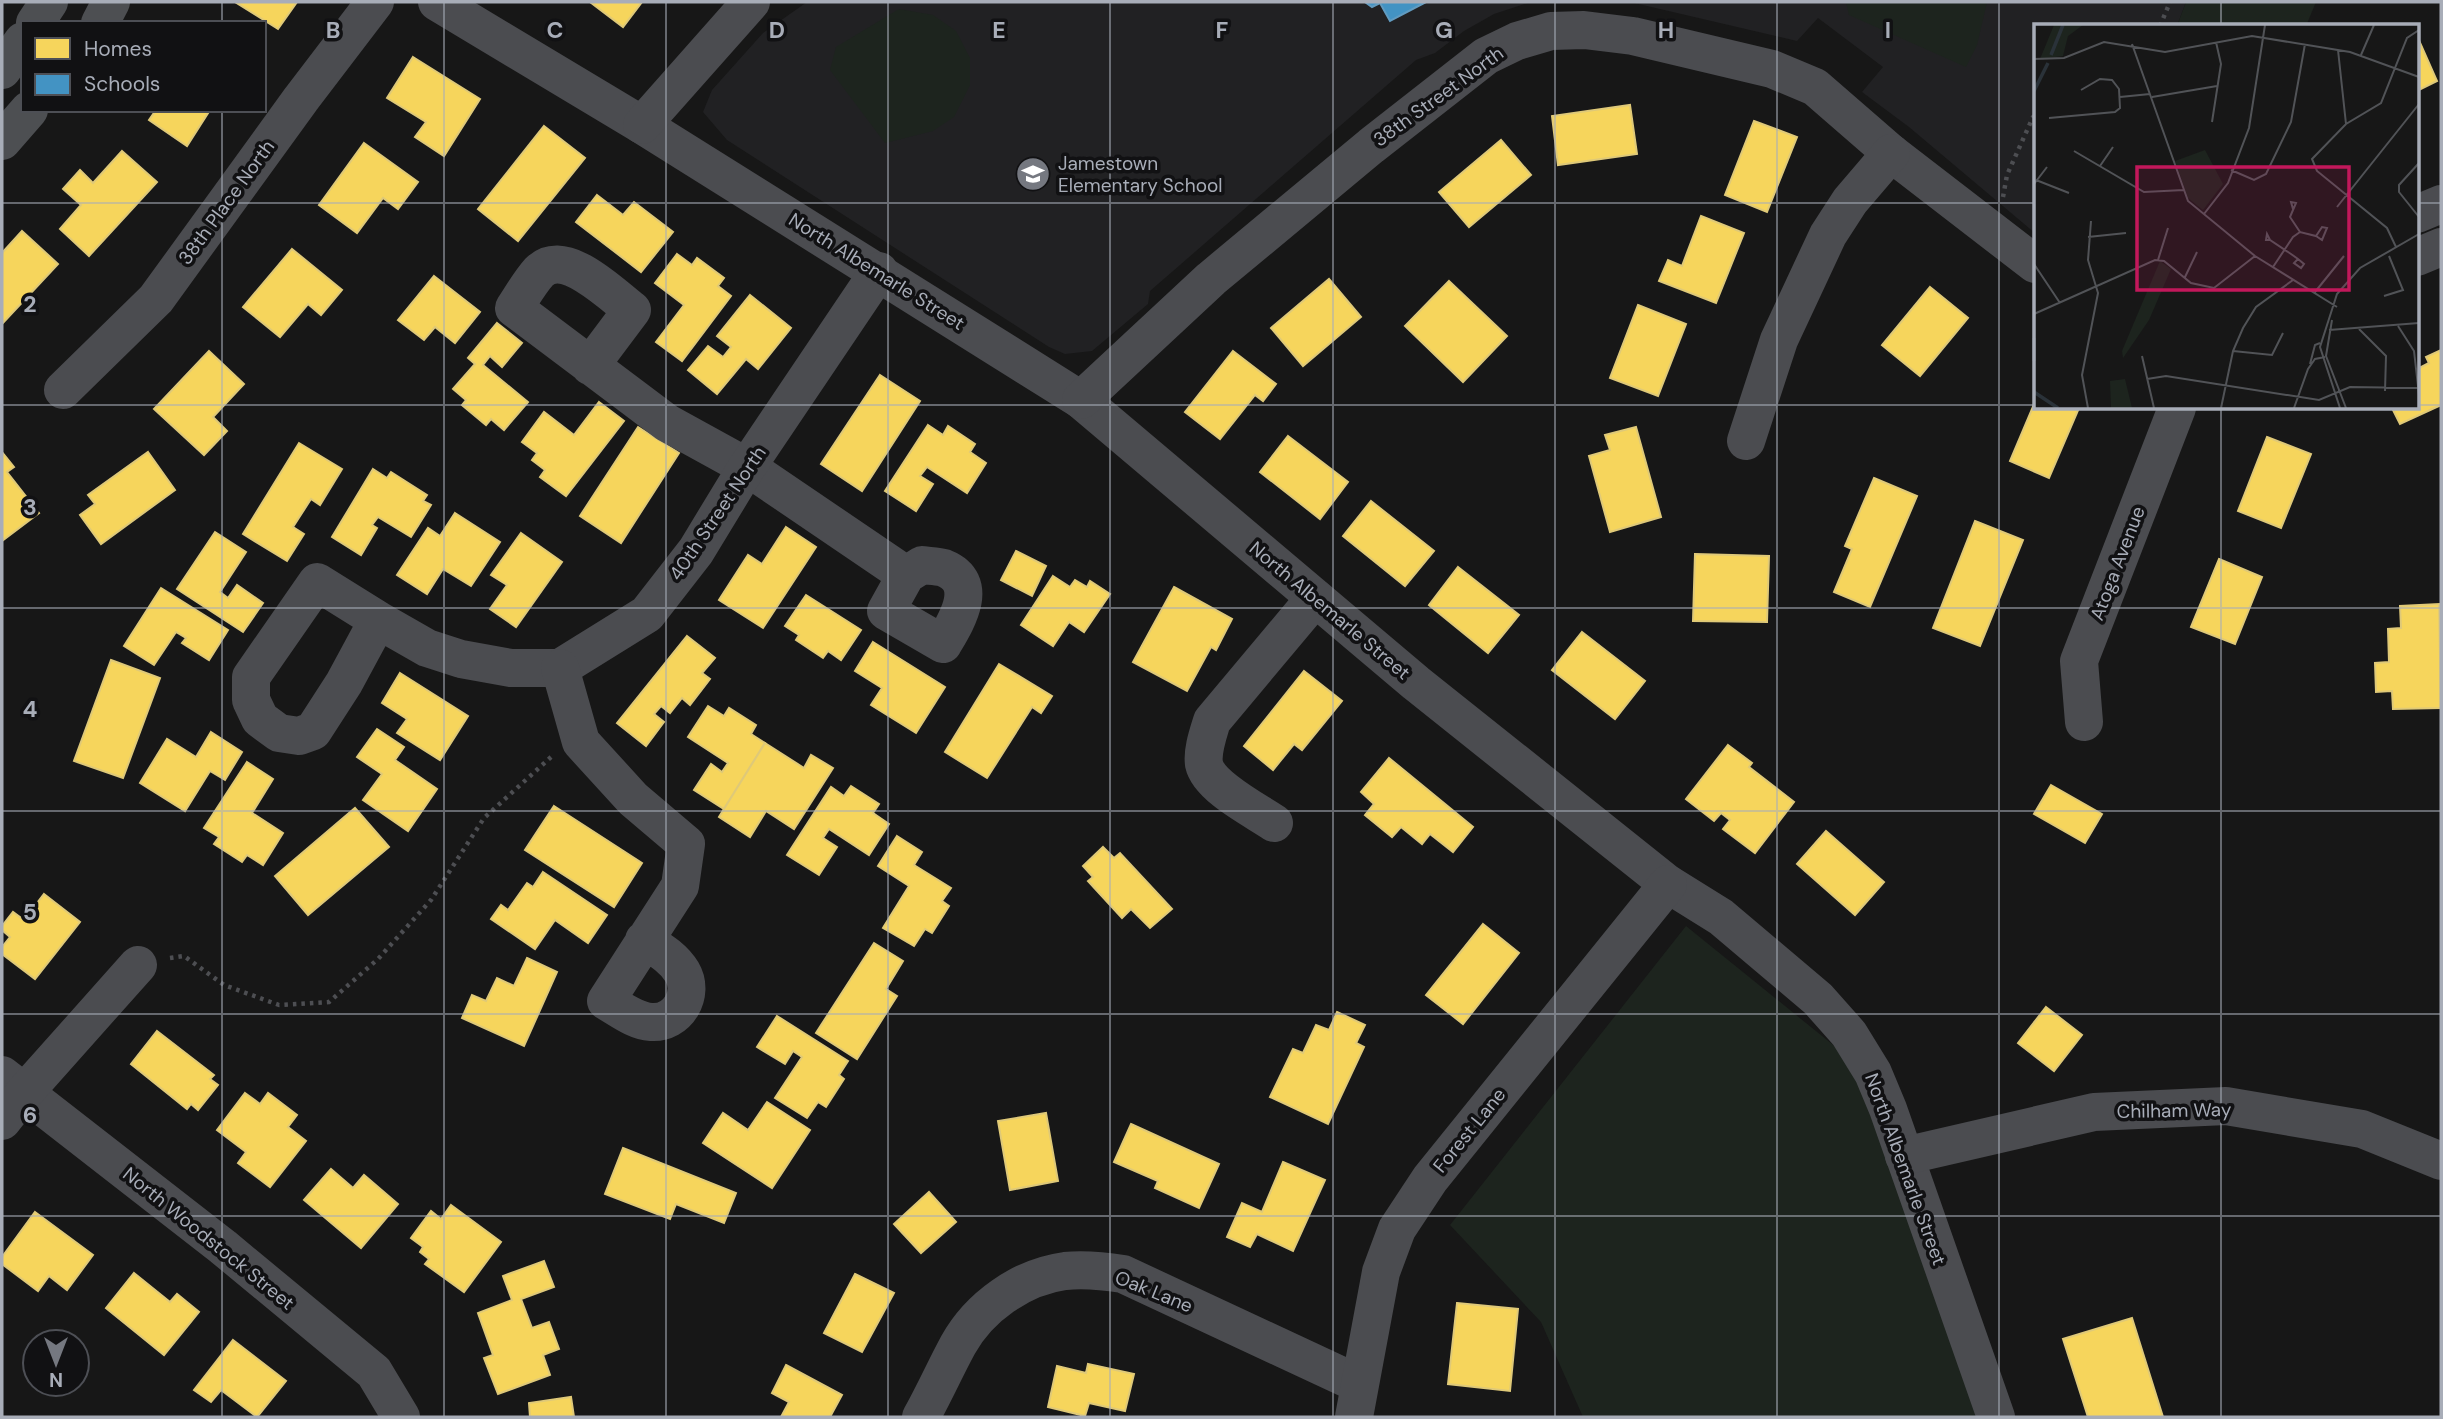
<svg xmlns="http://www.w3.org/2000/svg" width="2443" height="1419" font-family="'DM Sans',sans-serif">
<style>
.built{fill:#212123}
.green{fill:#1d241e}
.homes{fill:#f6d55c;stroke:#dfc978;stroke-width:2}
.schools{fill:#4393c3;stroke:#619bc0;stroke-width:2}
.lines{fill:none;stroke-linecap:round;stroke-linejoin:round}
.path{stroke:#4d4e52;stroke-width:4.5;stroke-dasharray:3.5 5;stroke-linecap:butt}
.minor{stroke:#4b4c50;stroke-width:38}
.major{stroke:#4d4f52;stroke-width:38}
.grid{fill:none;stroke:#a8adb8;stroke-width:2;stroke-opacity:0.55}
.labels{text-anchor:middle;stroke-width:7;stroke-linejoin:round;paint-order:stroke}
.street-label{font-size:19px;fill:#a8adb8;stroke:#111113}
.poi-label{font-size:19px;fill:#a8adb8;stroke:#111113;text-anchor:start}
.inset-river{fill:none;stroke:#2a3239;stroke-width:3.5}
.inset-road{fill:none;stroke:#515357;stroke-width:2}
.view{fill:#c2185b;fill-opacity:0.15;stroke:#c2185b;stroke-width:3.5}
.inset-edge{fill:none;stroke:#a8adb8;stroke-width:3.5}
.grid-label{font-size:23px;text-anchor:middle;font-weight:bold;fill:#a8adb8;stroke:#111113;stroke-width:7;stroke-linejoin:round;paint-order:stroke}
</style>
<rect width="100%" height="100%" fill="#171717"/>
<g class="built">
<path d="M 807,2 L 1531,2 L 1494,14 L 1464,31 L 1435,53 L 1416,60 L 1150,291 L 1148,304 L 1092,351 L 1065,354 L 1049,347 L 727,140 L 703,112 L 712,90 L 763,33 Z"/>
<path d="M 1630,2 L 2186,2 L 2177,26 L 2035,26 L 2035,233 L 1909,127 L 1862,92 L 1883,67 L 1818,18 L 1797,41 Z"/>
</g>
<g class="green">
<path d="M 1846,2 L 1987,2 L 1977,45 L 1966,67 L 1849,15 Z"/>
<path d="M 2186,2 L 2316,2 L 2306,26 L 2177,26 Z"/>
<path d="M 899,9 L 933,15 L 956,31 L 970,58 L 970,85 L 954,117 L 933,131 L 885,143 L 830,70 L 836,47 Z"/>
<path d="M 1686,926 L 1853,1061 L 1979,1417 L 1583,1417 L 1541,1322 L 1450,1225 Z"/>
</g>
<g class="homes">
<path d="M 235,2 L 297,2 L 278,29 Z"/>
<path d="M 590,2 L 642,2 L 623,27 Z"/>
<path d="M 2417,36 L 2437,81 L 2417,91 Z"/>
<path d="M 413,57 L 480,99 L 444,156 L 415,137 L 426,122 L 387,98 Z"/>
<path d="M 1630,105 L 1637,154 L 1558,165 L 1552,116 Z"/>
<path d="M 156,110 L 210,110 L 187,146 L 149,120 Z"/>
<path d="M 1754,121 L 1797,137 L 1767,212 L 1725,195 Z"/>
<path d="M 544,126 L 585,158 L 518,241 L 478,209 Z"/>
<path d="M 1501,140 L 1531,175 L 1469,227 L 1439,192 Z"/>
<path d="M 364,143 L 418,182 L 398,209 L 383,198 L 357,233 L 319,205 Z"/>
<path d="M 122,151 L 157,182 L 89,256 L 60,229 L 81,205 L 63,189 L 80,170 L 93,183 Z"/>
<path d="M 597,195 L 623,215 L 634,202 L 673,232 L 641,272 L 576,222 Z"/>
<path d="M 1701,216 L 1744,233 L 1716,303 L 1659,281 L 1668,260 L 1682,266 Z"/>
<path d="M 22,231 L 58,264 L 2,324 L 2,253 Z"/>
<path d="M 292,249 L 342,290 L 321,315 L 308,304 L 280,337 L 243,307 Z"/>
<path d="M 677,254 L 692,265 L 697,258 L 724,278 L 718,286 L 731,296 L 682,361 L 656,342 L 684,305 L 655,283 Z"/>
<path d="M 434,276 L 480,312 L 455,343 L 435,327 L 424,340 L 398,320 Z"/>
<path d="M 1329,279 L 1361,317 L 1303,366 L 1271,328 Z"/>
<path d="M 1449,281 L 1507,336 L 1463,382 L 1405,326 Z"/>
<path d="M 1930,287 L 1968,318 L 1920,376 L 1882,345 Z"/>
<path d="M 750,295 L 791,328 L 758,369 L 746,359 L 717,394 L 688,370 L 708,346 L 723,357 L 731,347 L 717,336 Z"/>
<path d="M 1638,305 L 1686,324 L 1658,396 L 1610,378 Z"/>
<path d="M 497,323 L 522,343 L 502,367 L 490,356 L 483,365 L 528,402 L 504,430 L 491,419 L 486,425 L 462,405 L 466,400 L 453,389 L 475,364 L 468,358 Z"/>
<path d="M 2441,350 L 2441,405 L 2400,424 L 2392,408 L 2417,408 L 2417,369 L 2429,363 L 2426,357 Z"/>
<path d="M 209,351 L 244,384 L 213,417 L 227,431 L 204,455 L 154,409 Z"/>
<path d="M 1233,351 L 1276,384 L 1263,401 L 1255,395 L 1220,439 L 1185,412 Z"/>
<path d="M 880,375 L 920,401 L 862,491 L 821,464 Z"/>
<path d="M 599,402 L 624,421 L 566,496 L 540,477 L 545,470 L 532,460 L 537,453 L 522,442 L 544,412 L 574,435 Z"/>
<path d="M 2035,402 L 2035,408 L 2079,408 L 2049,478 L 2010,461 Z"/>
<path d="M 928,425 L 943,435 L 948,426 L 975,444 L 970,452 L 986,463 L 967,493 L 927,467 L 920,476 L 933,484 L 916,511 L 885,491 Z"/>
<path d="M 638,427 L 679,453 L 621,543 L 580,516 Z"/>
<path d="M 1636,427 L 1661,517 L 1610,532 L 1589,456 L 1610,450 L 1605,435 Z"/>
<path d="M 1288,436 L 1348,482 L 1320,519 L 1260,472 Z"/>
<path d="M 2267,437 L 2311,454 L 2281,528 L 2238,511 Z"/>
<path d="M 299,443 L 342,469 L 320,505 L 311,499 L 293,527 L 304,534 L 287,561 L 243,534 Z"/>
<path d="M 2,452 L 14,467 L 7,472 L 39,513 L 2,541 Z"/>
<path d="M 148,452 L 175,490 L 101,544 L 80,515 L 95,504 L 88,495 Z"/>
<path d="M 373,469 L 387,478 L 391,472 L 427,495 L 423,501 L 431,505 L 411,537 L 378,517 L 372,525 L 377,528 L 361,555 L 332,537 Z"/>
<path d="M 1874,478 L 1917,496 L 1870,607 L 1834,592 L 1852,549 L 1845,546 Z"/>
<path d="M 1371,501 L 1434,551 L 1405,586 L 1343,536 Z"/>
<path d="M 455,513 L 500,542 L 471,586 L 443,569 L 427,594 L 397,575 L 428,528 L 440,536 Z"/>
<path d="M 1975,521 L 2023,540 L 1980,646 L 1933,628 Z"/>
<path d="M 786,527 L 816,547 L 763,628 L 719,600 L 748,555 L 762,564 Z"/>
<path d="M 215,532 L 246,552 L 220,592 L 228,598 L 237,585 L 263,603 L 243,632 L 177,589 Z"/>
<path d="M 521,533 L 562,562 L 516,627 L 490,609 L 507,585 L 491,575 Z"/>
<path d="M 1016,551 L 1046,566 L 1032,596 L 1001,580 Z"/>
<path d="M 1695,554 L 1769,556 L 1767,622 L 1693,621 Z"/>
<path d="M 2219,559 L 2262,577 L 2235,644 L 2191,627 Z"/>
<path d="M 1458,567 L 1519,615 L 1488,653 L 1429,605 Z"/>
<path d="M 1053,576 L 1070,587 L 1075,580 L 1087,587 L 1090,581 L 1110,594 L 1084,632 L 1069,622 L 1053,646 L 1021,625 Z"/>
<path d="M 1174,587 L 1232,619 L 1216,650 L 1211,647 L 1187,691 L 1133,662 Z"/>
<path d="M 161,588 L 228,630 L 209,660 L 182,643 L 186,638 L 176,632 L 154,665 L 124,646 Z"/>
<path d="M 806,595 L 861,630 L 841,660 L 828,651 L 823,658 L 796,640 L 799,635 L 785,626 Z"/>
<path d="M 2439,604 L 2441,708 L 2393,709 L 2392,691 L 2376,692 L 2375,663 L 2389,662 L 2388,629 L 2401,628 L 2400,606 Z"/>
<path d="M 1582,632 L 1645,681 L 1615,719 L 1552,670 Z"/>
<path d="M 687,636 L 715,658 L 702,673 L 710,679 L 690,705 L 682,698 L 670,713 L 661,706 L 654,714 L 664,722 L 646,746 L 617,723 Z"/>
<path d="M 873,642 L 945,687 L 916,733 L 871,705 L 882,688 L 855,671 Z"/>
<path d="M 111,660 L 160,678 L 123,778 L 74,761 Z"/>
<path d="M 999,664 L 1052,696 L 1041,713 L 1032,707 L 987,778 L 945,752 Z"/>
<path d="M 1304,671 L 1342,701 L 1302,750 L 1294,744 L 1273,770 L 1244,746 Z"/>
<path d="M 400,673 L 468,716 L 440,760 L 397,733 L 407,719 L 382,703 Z"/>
<path d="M 708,706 L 724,716 L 729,708 L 756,725 L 751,734 L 765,743 L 724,809 L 694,790 L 711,764 L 722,772 L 728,763 L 688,737 Z"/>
<path d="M 377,729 L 404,747 L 395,760 L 437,789 L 408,831 L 363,800 L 382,774 L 357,757 Z"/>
<path d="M 211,732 L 242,752 L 225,780 L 210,771 L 185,811 L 140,783 L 167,739 L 196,757 Z"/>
<path d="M 765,743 L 804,768 L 811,755 L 833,768 L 794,829 L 766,811 L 750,837 L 719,817 Z"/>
<path d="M 1728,745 L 1752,763 L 1749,767 L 1794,802 L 1755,853 L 1723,829 L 1730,820 L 1721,813 L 1714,821 L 1686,799 Z"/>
<path d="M 1389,758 L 1473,827 L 1453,852 L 1430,834 L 1422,844 L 1401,827 L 1392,837 L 1365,815 L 1374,804 L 1361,792 Z"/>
<path d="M 247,762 L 273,779 L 252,813 L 283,833 L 263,865 L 247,855 L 242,862 L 214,844 L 219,837 L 204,828 Z"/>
<path d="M 2051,785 L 2102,814 L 2085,843 L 2034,814 Z"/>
<path d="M 851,786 L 879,804 L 873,813 L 889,824 L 869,855 L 829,829 L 823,838 L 837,847 L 819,875 L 787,855 L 831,787 L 844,796 Z"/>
<path d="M 554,806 L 642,863 L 614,907 L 525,850 Z"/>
<path d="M 355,808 L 389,847 L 308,915 L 275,876 Z"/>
<path d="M 1826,831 L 1884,882 L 1855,915 L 1797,864 Z"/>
<path d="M 897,836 L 922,852 L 914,865 L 951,888 L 942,901 L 949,906 L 932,933 L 925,929 L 914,946 L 883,928 L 909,886 L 878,866 Z"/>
<path d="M 1103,847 L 1114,858 L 1120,853 L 1172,909 L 1150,928 L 1131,909 L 1122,918 L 1088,881 L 1093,877 L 1083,866 Z"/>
<path d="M 543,872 L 607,915 L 588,943 L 555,920 L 535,949 L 491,919 L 501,905 L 508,910 L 527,883 L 533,887 Z"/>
<path d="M 44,894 L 80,922 L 35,979 L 2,954 L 2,947 L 10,937 L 2,930 L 2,926 L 13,912 L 24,920 Z"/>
<path d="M 1483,924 L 1519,953 L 1463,1024 L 1426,995 Z"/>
<path d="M 874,943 L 903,961 L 886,989 L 897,996 L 857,1059 L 816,1033 Z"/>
<path d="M 527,958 L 557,972 L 524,1046 L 462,1018 L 472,995 L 486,1001 L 497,978 L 514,986 Z"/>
<path d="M 2046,1007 L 2082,1035 L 2054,1071 L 2018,1043 Z"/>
<path d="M 1337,1012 L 1365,1025 L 1356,1043 L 1364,1047 L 1328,1124 L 1270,1097 L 1293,1049 L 1303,1053 L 1316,1025 L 1329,1030 Z"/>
<path d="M 777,1016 L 848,1061 L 839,1075 L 844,1079 L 826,1107 L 818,1102 L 807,1118 L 775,1098 L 802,1057 L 793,1051 L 785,1064 L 757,1047 Z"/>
<path d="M 157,1031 L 214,1075 L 210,1079 L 218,1085 L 198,1110 L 191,1104 L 187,1109 L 131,1064 Z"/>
<path d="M 245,1093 L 260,1104 L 268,1093 L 297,1115 L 288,1127 L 306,1141 L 270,1187 L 238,1163 L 246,1152 L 217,1130 Z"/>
<path d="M 767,1102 L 810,1130 L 772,1188 L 703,1143 L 723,1113 L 748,1130 Z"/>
<path d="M 1046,1113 L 1058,1181 L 1010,1190 L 998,1121 Z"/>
<path d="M 1131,1124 L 1219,1164 L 1199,1208 L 1155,1188 L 1158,1181 L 1114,1162 Z"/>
<path d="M 623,1148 L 736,1193 L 724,1223 L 676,1204 L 670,1219 L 605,1194 Z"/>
<path d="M 1283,1162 L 1325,1180 L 1293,1251 L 1257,1234 L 1250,1247 L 1227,1237 L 1242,1203 L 1262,1212 Z"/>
<path d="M 331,1169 L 353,1188 L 364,1175 L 398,1204 L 361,1248 L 304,1200 Z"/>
<path d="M 929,1192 L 956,1222 L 921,1253 L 894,1224 Z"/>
<path d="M 451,1205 L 501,1242 L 464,1292 L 425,1264 L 429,1259 L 420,1252 L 423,1247 L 411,1238 L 431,1211 L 441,1219 Z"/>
<path d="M 35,1212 L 93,1255 L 67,1290 L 49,1276 L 38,1291 L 2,1264 L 2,1257 Z"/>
<path d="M 544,1261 L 554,1287 L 521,1299 L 532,1328 L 549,1322 L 559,1349 L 543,1355 L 550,1375 L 498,1394 L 484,1358 L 493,1355 L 478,1313 L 512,1300 L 503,1276 Z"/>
<path d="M 134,1273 L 170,1302 L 177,1294 L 199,1312 L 164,1355 L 106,1308 Z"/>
<path d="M 855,1274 L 894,1293 L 862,1352 L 824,1333 Z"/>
<path d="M 1457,1303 L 1518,1309 L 1510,1391 L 1448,1384 Z"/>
<path d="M 2132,1318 L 2163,1417 L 2088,1417 L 2063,1339 Z"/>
<path d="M 233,1340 L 286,1381 L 257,1417 L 221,1390 L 211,1402 L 194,1390 Z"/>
<path d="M 1088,1364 L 1134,1374 L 1125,1411 L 1089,1403 L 1085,1416 L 1048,1407 L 1057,1366 L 1086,1373 Z"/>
<path d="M 786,1365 L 842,1395 L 830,1417 L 781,1417 L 789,1402 L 772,1393 Z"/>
<path d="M 571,1397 L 574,1417 L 530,1417 L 529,1403 Z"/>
</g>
<path class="schools" d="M 1365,2 L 1426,2 L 1390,21 L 1380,3 L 1372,7 Z"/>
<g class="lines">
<g class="path">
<path d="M 2160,26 L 2170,2"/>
<path d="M 2003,197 L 2007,175 L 2033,117 L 2035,116"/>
<path d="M 170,958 L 184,956 L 224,985 L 279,1005 L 329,1002 L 378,959 L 431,900 L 484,818 L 551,757"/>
</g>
<g class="minor">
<path d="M 437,2 L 642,125 L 1081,400 L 1416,683 L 1668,884 L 1721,917 L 1818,999 L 1849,1034 L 1873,1073 L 1888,1109 L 1996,1417"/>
<path d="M 642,125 L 751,2"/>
<path d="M 2417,214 L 2441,204"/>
<path d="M 2417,257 L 2441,247"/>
<path d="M 590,366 L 632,310 C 612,295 564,246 539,272 C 530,282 522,296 514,308 L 667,423 L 747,467 L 906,575 L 922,565 C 928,566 937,566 944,568 C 981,583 956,622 943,644 L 886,611 L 906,575"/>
<path d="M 63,390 L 156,299 L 301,99 L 375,2"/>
<path d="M 1081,400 L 1211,279 L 1371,146 L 1486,56 L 1517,41 L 1551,31 L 1584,30 L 1633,36 L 1772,69 L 1815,87 L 1891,153 L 2035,264"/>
<path d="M 1746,441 L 1779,340 L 1828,235 L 1850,201 L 1891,153"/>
<path d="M 378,620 L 317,582 L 251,677 L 251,700 L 260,719 L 279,733 L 299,736 L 313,731 L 344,683 L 378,620 L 427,648 L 461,659 L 511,668 L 560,668 L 647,614 L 696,551 L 747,467 L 879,271"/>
<path d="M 560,668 L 581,742 L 633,799 L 686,844 L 680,886 L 606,1001 C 620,1009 635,1021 651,1022 C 678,1024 695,994 682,972 C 673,957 658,949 644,940"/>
<path d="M 2084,722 L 2079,661 L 2177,408"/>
<path d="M 1274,823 C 1255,810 1209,787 1204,764 C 1202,751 1208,734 1212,721 L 1315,598"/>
<path d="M 2,1075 L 223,1247 L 374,1372 L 401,1417"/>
<path d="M 2,1121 L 24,1093 L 138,965"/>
<path d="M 1904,1156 L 2094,1112 L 2226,1106 L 2362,1129 L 2441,1161"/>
<path d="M 921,1417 C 934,1394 945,1369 958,1345 C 979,1307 1021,1277 1065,1271 C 1085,1269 1104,1271 1123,1274 L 1359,1384"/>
<path d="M 1354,1417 L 1381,1272 L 1397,1229 L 1430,1179 L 1668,884"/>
</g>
<g class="major">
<path d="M 35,23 L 49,2"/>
<path d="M 100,23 L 111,2"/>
<path d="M 2,70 L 23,41"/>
<path d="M 2,141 L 29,110"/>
</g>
</g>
<path class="grid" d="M 222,2 L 222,23M 444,2 L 444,1417M 666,2 L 666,1417M 888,2 L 888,1417M 1110,2 L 1110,1417M 1333,2 L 1333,1417M 1555,2 L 1555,1417M 1777,2 L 1777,1417M 1999,2 L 1999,1417M 2221,2 L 2221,26M 222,110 L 222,1417M 2,203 L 2035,203M 2417,203 L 2441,203M 2,405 L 2035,405M 2417,405 L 2441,405M 2221,408 L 2221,1417M 2,608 L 2441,608M 2,811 L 2441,811M 2,1014 L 2441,1014M 2,1216 L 2441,1216"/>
<defs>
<g id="school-disc" transform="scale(1.75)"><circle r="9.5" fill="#757880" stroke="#111113"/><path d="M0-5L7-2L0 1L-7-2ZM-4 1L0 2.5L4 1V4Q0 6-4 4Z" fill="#fff"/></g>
</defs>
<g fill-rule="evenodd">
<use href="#school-disc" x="1033" y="174"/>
</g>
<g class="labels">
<g class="street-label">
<text transform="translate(1438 96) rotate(-36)" y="7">38th Street North</text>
<text transform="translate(226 202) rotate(-54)" y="7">38th Place North</text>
<text transform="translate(877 271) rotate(32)" y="7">North Albemarle Street</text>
<text transform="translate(717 513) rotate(-56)" y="7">40th Street North</text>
<text transform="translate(2117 563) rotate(-69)" y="7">Atoga Avenue</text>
<text transform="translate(1330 610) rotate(40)" y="7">North Albemarle Street</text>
<text transform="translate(2174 1110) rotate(-1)" y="7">Chilham Way</text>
<text transform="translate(1469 1130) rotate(-51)" y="7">Forest Lane</text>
<text transform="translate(1906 1169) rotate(70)" y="7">North Albemarle Street</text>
<text transform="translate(209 1238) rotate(39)" y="7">North Woodstock Street</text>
<text transform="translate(1154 1291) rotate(22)" y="7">Oak Lane</text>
</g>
<g class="poi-label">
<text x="1058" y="170">Jamestown<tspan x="1058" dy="22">Elementary School</tspan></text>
</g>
</g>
<g transform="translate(2034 24)">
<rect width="385" height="385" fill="#171717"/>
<path d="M 20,1 L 49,1 L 34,12 L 29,32 L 6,35 ZM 171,126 L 189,160 L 169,186 L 154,174 L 141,137 ZM 126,237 L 137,245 L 115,296 L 89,334 L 88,327 ZM 91,355 L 98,384 L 77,384 L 76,357 Z" fill="#1d241e"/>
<path class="inset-river" d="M 17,31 L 29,1M 0,67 L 14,39M 0,314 L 0,337M 0,368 L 24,384"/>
<path class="inset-road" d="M 98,20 L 154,177 L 221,232 L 303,283M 304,26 L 312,100M 327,31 L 340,1M 0,35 L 30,34 L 70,18 L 131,28 L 218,12 L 316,28 L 385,53M 86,73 L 116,70M 118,73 L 183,62M 15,94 L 81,88 L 86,84 L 85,65 L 78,56 L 66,55 L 47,66M 178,98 L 187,40 L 182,18M 40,127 L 110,168 L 150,166M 385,139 L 365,161 L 365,168 L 385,193M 66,142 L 79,123M 197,146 L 220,156 L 232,150 L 257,98 L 271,20M 2,156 L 35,169M 0,160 L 13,143M 303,183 L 385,80M 259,185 L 257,178 L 262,179 L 256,193 L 266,208M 170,190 L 194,159 L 215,104 L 231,1M 54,213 L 92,209M 236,216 L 233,210 L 232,216 L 236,216 L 257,230 L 264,235 L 270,240 L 267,244 L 260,239 L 264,235M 362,223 L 353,204 L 283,147 L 278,135 L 312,100 L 347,79 L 373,14 L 385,6M 124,236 L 134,204M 0,240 L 26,279M 239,243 L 259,213 L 266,208 L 282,212 L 288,203 L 293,204 L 288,216 L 282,212M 151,253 L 163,228M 281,268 L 310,232M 350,272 L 369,266 L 355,232M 0,290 L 121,236 L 130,237 L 157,259 L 180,264 L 221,232M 298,296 L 292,332 L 312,384M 364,302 L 380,327 L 385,371M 325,305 L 352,332 L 351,367M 295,306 L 385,299M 199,327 L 238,331 L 249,309M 108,332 L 120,384M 276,340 L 281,321 L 286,319M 113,355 L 132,352 L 285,376 L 316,363 L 385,364M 54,384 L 48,351 L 64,269 L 54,236 L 57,197M 187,384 L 199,327 L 209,304 L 222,283 L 259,256M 260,384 L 274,345 L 281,335 L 291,333M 306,384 L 286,323 L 303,270 L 326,244 L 385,210"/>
<path class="view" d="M 103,143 L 315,143 L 315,266 L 103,266 Z"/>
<rect width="385" height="385" class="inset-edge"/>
</g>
<g class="grid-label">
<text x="333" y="38">B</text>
<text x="555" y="38">C</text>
<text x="777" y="38">D</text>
<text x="999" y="38">E</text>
<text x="1222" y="38">F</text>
<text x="1444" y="38">G</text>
<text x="1666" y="38">H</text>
<text x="1888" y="38">I</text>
<text x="30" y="312">2</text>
<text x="30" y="515">3</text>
<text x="30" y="717">4</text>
<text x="30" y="920">5</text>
<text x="30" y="1123">6</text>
</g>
<rect width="2443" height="1419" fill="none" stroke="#a8adb8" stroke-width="7"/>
<rect x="21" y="21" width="245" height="91" fill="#111113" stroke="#4d4f55" stroke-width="2"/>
<rect x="35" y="38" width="35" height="21" fill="#f6d55c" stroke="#4d4f55" stroke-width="2"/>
<text x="84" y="56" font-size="21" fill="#a8adb8">Homes</text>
<rect x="35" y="74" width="35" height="21" fill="#4393c3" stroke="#4d4f55" stroke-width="2"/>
<text x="84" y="91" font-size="21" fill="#a8adb8">Schools</text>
<g transform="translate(56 1363) rotate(180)"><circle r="33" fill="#111113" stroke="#4d4f55" stroke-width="2"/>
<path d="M0-5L12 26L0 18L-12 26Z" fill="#757880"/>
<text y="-10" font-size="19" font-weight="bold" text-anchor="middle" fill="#a8adb8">N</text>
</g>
</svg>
